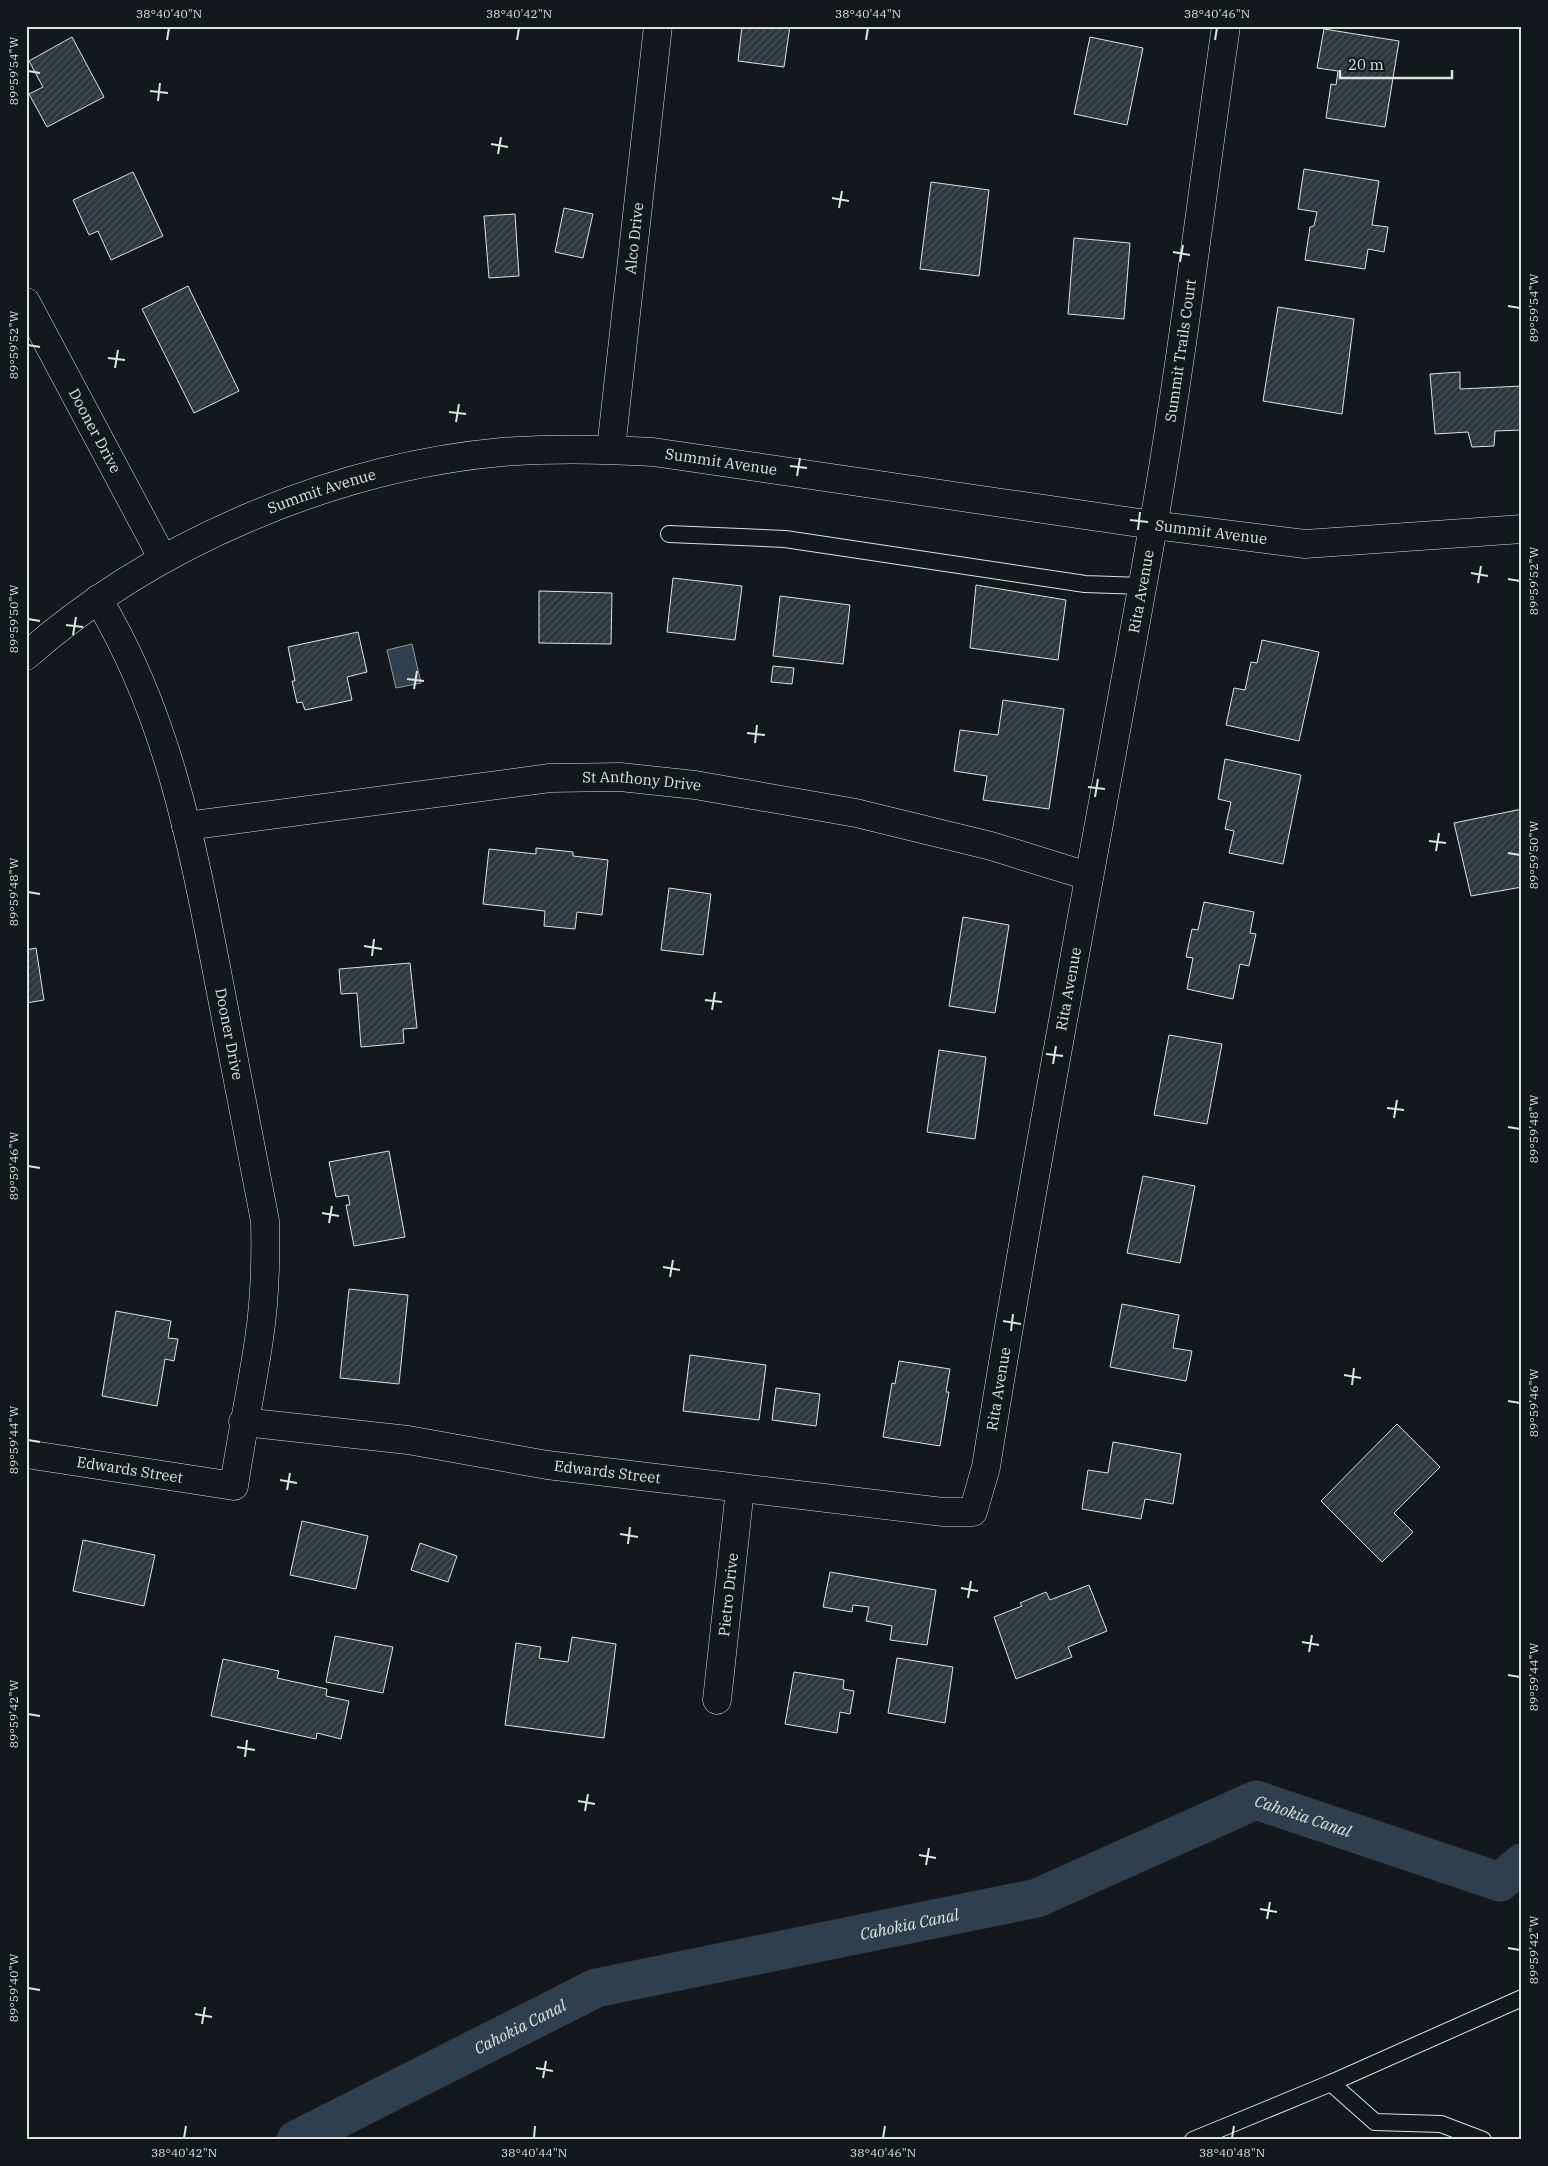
<svg xmlns="http://www.w3.org/2000/svg" width="1548" height="2166" font-family="'IBM Plex Serif',serif">
<style>
.water{fill:#2f3f4d;stroke:#939e99}
.lines{fill:none;stroke-linecap:round;stroke-linejoin:round}
.canal{stroke:#2f3f4d;stroke-width:39}
.building{fill:url(#building-hatch);stroke:#d8e6dc}
.lane-casing{stroke:#d8e6dc;stroke-width:18}
.street-casing{stroke:#d8e6dc;stroke-width:29}
.secondary-casing{stroke:#d8e6dc;stroke-width:29}
.lane{stroke:#14181c;stroke-width:16}
.street{stroke:#14181c;stroke-width:28}
.secondary{stroke:#14181c;stroke-width:28}
.ticks{fill:none;stroke:#d8e6dc;stroke-width:2}
.labels{text-anchor:middle;stroke-width:4;stroke-linejoin:round;paint-order:stroke}
.street-label{font-size:15px;fill:#d8e6dc;stroke:#14181c}
.water-label{font-size:16px;font-style:italic;fill:#d8e6dc;stroke:#14181c}
.neatline{fill:none;stroke:#d8e6dc;stroke-width:2}
.ticks-label{font-size:12px;text-anchor:middle;fill:#d8e6dc}
</style>
<defs>
<pattern id="building-hatch" width="6" height="6" patternUnits="userSpaceOnUse" patternTransform="scale(1.25)"><rect width="6" height="6" fill="#2c363c"/><path d="M-1 1l2-2M0 6l6-6M5 7l2-2" fill="none" stroke="#4a5358"/></pattern>
</defs>
<rect width="100%" height="100%" fill="#14181c"/>
<path class="water" d="M 412,644 L 421,683 L 396,688 L 387,650 Z"/>
<g class="lines">
<path class="canal" id="s1" d="M 296,2140 L 596,1988 L 1037,1898 L 1256,1800 L 1500,1882 L 1522,1863"/>
</g>
<g class="building">
<path d="M 742,26 L 790,26 L 784,67 L 738,61 Z"/>
<path d="M 1324,29 L 1399,41 L 1385,127 L 1326,118 L 1331,84 L 1336,85 L 1338,71 L 1317,68 Z"/>
<path d="M 72,37 L 104,97 L 47,127 L 29,94 L 43,87 L 29,61 Z"/>
<path d="M 1090,37 L 1143,48 L 1127,125 L 1074,114 Z"/>
<path d="M 1304,169 L 1379,181 L 1372,225 L 1388,227 L 1384,252 L 1368,249 L 1365,269 L 1305,260 L 1310,227 L 1314,226 L 1317,212 L 1298,209 Z"/>
<path d="M 133,172 L 163,236 L 111,260 L 98,231 L 89,235 L 73,200 Z"/>
<path d="M 931,182 L 989,190 L 979,276 L 920,269 Z"/>
<path d="M 564,208 L 593,214 L 583,258 L 555,252 Z"/>
<path d="M 515,214 L 519,276 L 489,278 L 484,216 Z"/>
<path d="M 1074,238 L 1130,243 L 1124,319 L 1068,314 Z"/>
<path d="M 188,286 L 239,391 L 194,413 L 142,309 Z"/>
<path d="M 1278,307 L 1354,319 L 1342,414 L 1263,401 Z"/>
<path d="M 1460,372 L 1460,389 L 1522,386 L 1522,430 L 1495,431 L 1494,446 L 1472,447 L 1468,432 L 1435,434 L 1430,374 Z"/>
<path d="M 673,578 L 742,586 L 735,640 L 667,632 Z"/>
<path d="M 976,585 L 1066,600 L 1058,660 L 970,648 Z"/>
<path d="M 539,591 L 612,593 L 611,644 L 539,643 Z"/>
<path d="M 780,596 L 850,605 L 843,664 L 773,656 Z"/>
<path d="M 358,632 L 367,672 L 347,677 L 352,700 L 305,710 L 302,702 L 297,703 L 292,681 L 295,681 L 288,647 Z"/>
<path d="M 1262,640 L 1319,652 L 1299,741 L 1226,725 L 1234,688 L 1245,690 L 1251,662 L 1257,663 Z"/>
<path d="M 773,666 L 794,668 L 792,684 L 771,682 Z"/>
<path d="M 1003,700 L 1064,709 L 1049,809 L 983,800 L 987,776 L 954,771 L 960,730 L 998,735 Z"/>
<path d="M 1225,759 L 1301,775 L 1283,864 L 1229,853 L 1234,831 L 1225,829 L 1231,802 L 1218,799 Z"/>
<path d="M 1522,809 L 1522,887 L 1471,896 L 1454,823 Z"/>
<path d="M 536,848 L 573,852 L 573,856 L 608,860 L 602,915 L 577,912 L 575,929 L 544,926 L 545,911 L 483,904 L 489,849 L 536,854 Z"/>
<path d="M 669,888 L 711,894 L 703,955 L 661,950 Z"/>
<path d="M 1204,902 L 1254,912 L 1250,933 L 1256,934 L 1249,966 L 1240,964 L 1233,999 L 1187,989 L 1193,958 L 1186,957 L 1192,929 L 1198,930 Z"/>
<path d="M 963,917 L 1009,925 L 995,1013 L 949,1006 Z"/>
<path d="M 36,948 L 44,1000 L 26,1003 L 26,950 Z"/>
<path d="M 410,963 L 417,1028 L 403,1029 L 404,1043 L 361,1047 L 357,993 L 341,994 L 339,969 Z"/>
<path d="M 1169,1035 L 1222,1044 L 1207,1124 L 1154,1115 Z"/>
<path d="M 939,1050 L 986,1057 L 975,1139 L 927,1132 Z"/>
<path d="M 389,1151 L 405,1237 L 354,1246 L 346,1205 L 350,1205 L 348,1195 L 336,1197 L 329,1162 Z"/>
<path d="M 1143,1176 L 1195,1186 L 1180,1263 L 1127,1253 Z"/>
<path d="M 349,1289 L 408,1295 L 399,1384 L 340,1378 Z"/>
<path d="M 1122,1304 L 1179,1315 L 1173,1348 L 1192,1351 L 1186,1381 L 1110,1367 Z"/>
<path d="M 116,1311 L 171,1321 L 168,1338 L 178,1339 L 174,1361 L 165,1359 L 157,1406 L 102,1396 Z"/>
<path d="M 690,1355 L 766,1365 L 759,1420 L 683,1411 Z"/>
<path d="M 899,1361 L 950,1369 L 946,1392 L 949,1392 L 940,1446 L 883,1437 L 892,1383 L 895,1384 Z"/>
<path d="M 776,1388 L 820,1394 L 816,1426 L 772,1420 Z"/>
<path d="M 1397,1424 L 1440,1467 L 1394,1513 L 1413,1532 L 1382,1562 L 1321,1501 Z"/>
<path d="M 1113,1442 L 1181,1454 L 1173,1504 L 1145,1499 L 1141,1519 L 1082,1509 L 1088,1470 L 1108,1473 Z"/>
<path d="M 302,1521 L 368,1536 L 356,1589 L 290,1575 Z"/>
<path d="M 83,1540 L 155,1555 L 144,1606 L 73,1591 Z"/>
<path d="M 420,1543 L 457,1556 L 448,1582 L 411,1570 Z"/>
<path d="M 830,1572 L 936,1590 L 927,1645 L 890,1640 L 892,1626 L 866,1621 L 869,1607 L 853,1605 L 852,1612 L 823,1607 Z"/>
<path d="M 1089,1585 L 1107,1631 L 1068,1647 L 1072,1657 L 1016,1679 L 994,1617 L 1022,1606 L 1020,1603 L 1046,1592 L 1050,1600 Z"/>
<path d="M 335,1636 L 393,1647 L 383,1693 L 326,1682 Z"/>
<path d="M 572,1637 L 616,1644 L 604,1738 L 505,1725 L 516,1643 L 541,1647 L 539,1658 L 568,1662 Z"/>
<path d="M 897,1658 L 953,1667 L 945,1723 L 888,1713 Z"/>
<path d="M 223,1659 L 279,1671 L 277,1678 L 327,1689 L 326,1696 L 349,1701 L 341,1739 L 317,1733 L 316,1739 L 211,1716 Z"/>
<path d="M 794,1672 L 844,1680 L 843,1689 L 854,1691 L 850,1714 L 840,1712 L 837,1733 L 785,1724 Z"/>
</g>
<g class="lines">
<g class="lane-casing">
<g id="lane">
<path d="M 669,534 L 785,539 L 1085,584 L 1142,586"/>
<path d="M 1331,2083 L 1375,2122 L 1441,2124 L 1483,2140"/>
<path d="M 1193,2140 L 1331,2083 L 1522,1998"/>
</g>
</g>
<g class="street-casing">
<g id="street">
<path id="s2" d="M 26,302 L 163,559"/>
<path id="s3" d="M 611,449 L 658,26"/>
<path id="s4" d="M 186,826 L 550,778 L 620,777 L 695,785 L 856,813 L 991,846 L 1088,876"/>
<path id="s5" d="M 243,1422 L 408,1440 L 547,1465 L 943,1512 L 973,1512 L 986,1467 C 1036,1153 1097,841 1153,527 C 1182,361 1202,193 1226,26"/>
<path id="s6" d="M 26,1454 L 234,1486 C 241,1437 252,1388 259,1339 C 265,1300 266,1260 265,1221 C 249,1138 233,1055 217,972 C 192,842 167,713 98,599"/>
<path id="s7" d="M 717,1700 L 740,1489"/>
</g>
</g>
<g class="secondary-casing">
<g id="secondary">
<path id="s8" d="M 26,656 C 152,544 334,467 502,452 C 552,448 603,449 653,452 L 1153,525 L 1305,544 L 1522,529"/>
</g>
</g>
<use href="#lane" class="lane"/>
<use href="#street" class="street"/>
<use href="#secondary" class="secondary"/>
</g>
<path class="ticks" d="M 167,40 L 169,28M 517,40 L 519,28M 866,40 L 868,28M 1215,40 L 1217,28M 28,71 L 40,73M 150,91 L 168,93M 158,101 L 160,83M 491,144 L 508,147M 498,154 L 501,137M 832,198 L 849,201M 839,208 L 842,191M 1173,252 L 1190,255M 1180,262 L 1183,245M 1508,306 L 1520,308M 28,345 L 40,347M 108,358 L 125,360M 115,368 L 118,350M 449,412 L 466,414M 456,422 L 459,404M 790,466 L 807,468M 797,476 L 800,458M 1130,520 L 1148,522M 1138,530 L 1140,512M 1471,573 L 1488,576M 1508,579 L 1520,581M 1478,583 L 1481,566M 28,619 L 40,621M 66,625 L 83,627M 73,635 L 76,617M 407,679 L 424,681M 414,689 L 417,671M 747,733 L 765,735M 755,743 L 757,725M 1088,787 L 1105,789M 1095,797 L 1098,779M 1429,841 L 1446,843M 1436,851 L 1439,833M 1508,853 L 1520,855M 28,892 L 40,894M 364,946 L 382,949M 372,956 L 374,939M 705,1000 L 722,1002M 712,1010 L 715,992M 1046,1054 L 1063,1056M 1053,1064 L 1056,1046M 1387,1108 L 1404,1110M 1394,1118 L 1397,1100M 1508,1127 L 1520,1129M 28,1166 L 40,1168M 322,1213 L 339,1216M 329,1223 L 332,1206M 663,1267 L 680,1270M 670,1277 L 673,1260M 1003,1321 L 1021,1324M 1011,1331 L 1013,1314M 1344,1375 L 1361,1378M 1352,1385 L 1354,1368M 1508,1401 L 1520,1403M 28,1440 L 40,1442M 280,1480 L 297,1483M 287,1490 L 290,1473M 620,1534 L 638,1537M 628,1544 L 630,1527M 961,1588 L 978,1591M 968,1598 L 971,1581M 1302,1642 L 1319,1645M 1309,1652 L 1312,1635M 1508,1675 L 1520,1677M 28,1714 L 40,1716M 237,1747 L 255,1750M 245,1757 L 247,1740M 578,1801 L 595,1804M 585,1811 L 588,1794M 919,1855 L 936,1858M 926,1865 L 929,1848M 1260,1909 L 1277,1912M 1267,1919 L 1270,1902M 1508,1948 L 1520,1950M 28,1988 L 40,1990M 195,2014 L 212,2017M 202,2024 L 205,2007M 536,2068 L 553,2071M 543,2078 L 546,2061M 184,2138 L 186,2126M 534,2138 L 535,2126M 883,2138 L 885,2126M 1232,2138 L 1234,2126"/>
<g class="labels">
<g class="street-label">
<text dy="5" stroke="none"><textPath href="#s3" startOffset="212">Alco Drive</textPath></text>
<text dy="5" stroke="none"><textPath href="#s5" startOffset="1916">Summit Trails Court</textPath></text>
<text dy="5" stroke="none"><textPath href="#s2" startOffset="146">Dooner Drive</textPath></text>
<text dy="5" stroke="none"><textPath href="#s8" startOffset="746">Summit Avenue</textPath></text>
<text dy="5" stroke="none"><textPath href="#s8" startOffset="341">Summit Avenue</textPath></text>
<text dy="5" stroke="none"><textPath href="#s8" startOffset="1241">Summit Avenue</textPath></text>
<text dy="5" stroke="none"><textPath href="#s5" startOffset="1672">Rita Avenue</textPath></text>
<text dy="5" stroke="none"><textPath href="#s4" startOffset="459">St Anthony Drive</textPath></text>
<text dy="5" stroke="none"><textPath href="#s5" startOffset="1268">Rita Avenue</textPath></text>
<text transform="translate(229 1034) rotate(79)" y="5">Dooner Drive</text>
<text dy="5" stroke="none"><textPath href="#s5" startOffset="862">Rita Avenue</textPath></text>
<text dy="5" stroke="none"><textPath href="#s6" startOffset="105">Edwards Street</textPath></text>
<text dy="5" stroke="none"><textPath href="#s5" startOffset="368">Edwards Street</textPath></text>
<text dy="5" stroke="none"><textPath href="#s7" startOffset="106">Pietro Drive</textPath></text>
</g>
<g class="water-label">
<text dy="6" stroke="none"><textPath href="#s1" startOffset="1076">Cahokia Canal</textPath></text>
<text dy="6" stroke="none"><textPath href="#s1" startOffset="656">Cahokia Canal</textPath></text>
<text dy="6" stroke="none"><textPath href="#s1" startOffset="251">Cahokia Canal</textPath></text>
</g>
</g>
<rect width="1548" height="2166" fill="none" stroke="#14181c" stroke-width="55"/>
<path d="M1340 70v8h112v-8" fill="none" stroke="#d8e6dc" stroke-width="2.5"/>
<text x="1348" y="70" font-size="15" fill="#d8e6dc" stroke="#14181c" stroke-width="4" paint-order="stroke">20 m</text>
<rect x="28" y="28" width="1492" height="2110" class="neatline"/>
<g class="ticks-label">
<text x="169" y="18">38°40'40"N</text>
<text x="519" y="18">38°40'42"N</text>
<text x="868" y="18">38°40'44"N</text>
<text x="1217" y="18">38°40'46"N</text>
<text transform="translate(14 71) rotate(-90)" y="4">89°59'54"W</text>
<text transform="translate(1534 308) rotate(-90)" y="4">89°59'54"W</text>
<text transform="translate(14 345) rotate(-90)" y="4">89°59'52"W</text>
<text transform="translate(1534 581) rotate(-90)" y="4">89°59'52"W</text>
<text transform="translate(14 619) rotate(-90)" y="4">89°59'50"W</text>
<text transform="translate(1534 855) rotate(-90)" y="4">89°59'50"W</text>
<text transform="translate(14 892) rotate(-90)" y="4">89°59'48"W</text>
<text transform="translate(1534 1129) rotate(-90)" y="4">89°59'48"W</text>
<text transform="translate(14 1166) rotate(-90)" y="4">89°59'46"W</text>
<text transform="translate(1534 1403) rotate(-90)" y="4">89°59'46"W</text>
<text transform="translate(14 1440) rotate(-90)" y="4">89°59'44"W</text>
<text transform="translate(1534 1677) rotate(-90)" y="4">89°59'44"W</text>
<text transform="translate(14 1714) rotate(-90)" y="4">89°59'42"W</text>
<text transform="translate(1534 1950) rotate(-90)" y="4">89°59'42"W</text>
<text transform="translate(14 1988) rotate(-90)" y="4">89°59'40"W</text>
<text x="184" y="2157">38°40'42"N</text>
<text x="534" y="2157">38°40'44"N</text>
<text x="883" y="2157">38°40'46"N</text>
<text x="1232" y="2157">38°40'48"N</text>
</g>
</svg>
